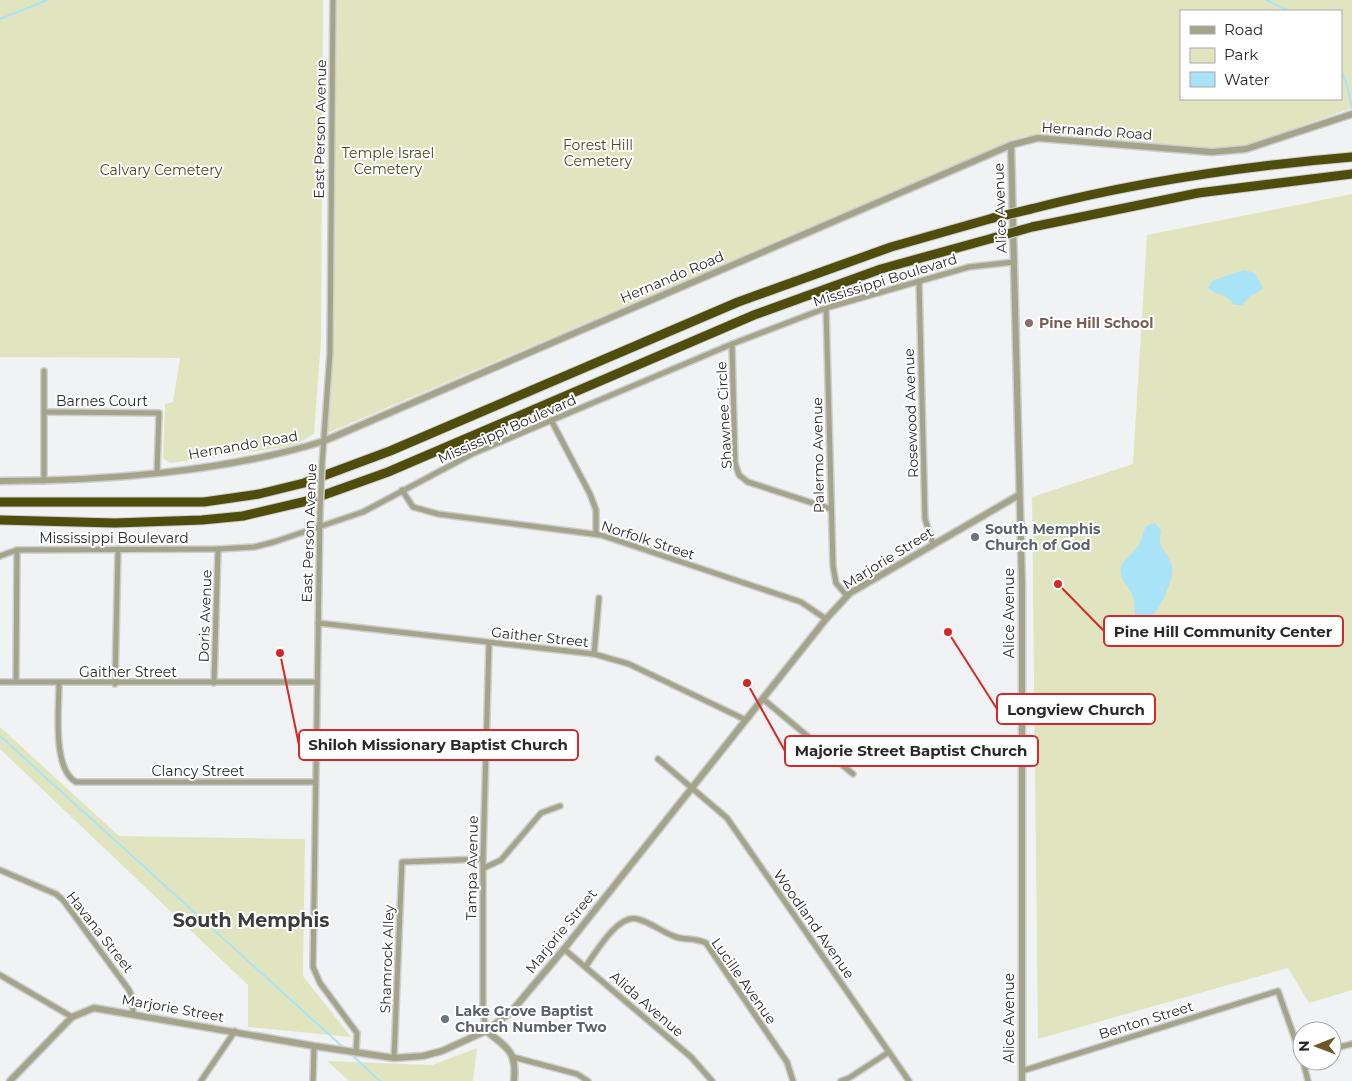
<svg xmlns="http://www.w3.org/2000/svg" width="1352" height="1081" font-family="Montserrat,sans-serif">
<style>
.green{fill:#e1e5bf;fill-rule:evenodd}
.water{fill:#a9e3f8}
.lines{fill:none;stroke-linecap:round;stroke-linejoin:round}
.stream{stroke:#a9e3f8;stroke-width:2}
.minor-casing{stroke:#cdcecf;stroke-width:8}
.tertiary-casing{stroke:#cdcecf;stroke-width:9}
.motorway-casing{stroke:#cdcecf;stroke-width:11}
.minor{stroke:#a4a48a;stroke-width:5}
.tertiary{stroke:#a4a48a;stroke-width:6}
.motorway{stroke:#4f4d0c;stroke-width:9}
.minor-bridge-casing{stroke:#cdcecf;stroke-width:8;stroke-linecap:butt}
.motorway-bridge-casing{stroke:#cdcecf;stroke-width:11;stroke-linecap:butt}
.minor-bridge{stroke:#a4a48a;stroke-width:5}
.motorway-bridge{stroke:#4f4d0c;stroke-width:9}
.education-dot{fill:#8d6e63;stroke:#fff;stroke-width:2}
.worship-dot{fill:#6b7280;stroke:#fff;stroke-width:2}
.labels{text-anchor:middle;stroke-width:4;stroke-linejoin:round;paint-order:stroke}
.street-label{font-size:14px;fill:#292929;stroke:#fff}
.park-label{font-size:14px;fill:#45491a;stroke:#fff}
.education-label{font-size:14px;font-weight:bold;fill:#785e54;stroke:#fff;text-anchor:start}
.worship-label{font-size:14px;font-weight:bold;fill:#5b616d;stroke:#fff;text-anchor:start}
.district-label{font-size:19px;font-weight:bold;fill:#3c3c3d;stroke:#fff}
.leader{fill:none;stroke:#d62828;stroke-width:2}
.callout-dot{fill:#d62828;stroke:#fff;stroke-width:2}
.callout{fill:#fff;stroke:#d62828;stroke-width:2}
.callout-label{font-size:15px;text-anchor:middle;font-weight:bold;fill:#292929}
</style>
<rect width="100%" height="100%" fill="#f1f2f3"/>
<g class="green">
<path d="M 0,0 L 323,0 L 321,341 L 314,434 L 293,446 L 170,463 L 163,458 L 165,404 L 173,402 L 180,358 L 0,357 Z"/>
<path d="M 336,0 L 1352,0 L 1352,108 L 1245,146 L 1201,148 L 1025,136 L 328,433 ZM 1181,11 L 1341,11 L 1341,99 L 1181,99 Z"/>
<path d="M 1352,194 L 1352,990 L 1309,1003 L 1288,968 L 1038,1039 L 1032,497 L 1133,464 L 1147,235 Z"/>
<path d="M 0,727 L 119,836 L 305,839 L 303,976 L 351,1037 L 248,1027 L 248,985 L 0,749 Z"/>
<path d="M 477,1048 L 473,1081 L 349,1081 L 327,1061 L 432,1065 Z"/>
</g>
<g class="water">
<path d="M 1244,270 L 1255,273 L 1263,289 L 1250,296 L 1242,305 L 1234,305 C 1224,291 1215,296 1208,288 L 1212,281 Z"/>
<path d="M 1155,523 L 1161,530 C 1156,550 1168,550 1172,566 C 1175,580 1158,612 1148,622 L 1142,622 L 1135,616 C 1134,610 1135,606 1134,601 C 1133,588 1115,578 1122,564 C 1126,557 1136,551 1140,543 C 1144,534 1142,525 1155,523 Z"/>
</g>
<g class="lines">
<g class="stream">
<path d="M 1267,0 L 1289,11"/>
<path d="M 0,19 L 47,0"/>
<path d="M 1341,71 L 1346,81 L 1352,108"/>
<path d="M 0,736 L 345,1049"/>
<path d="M 351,1054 L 380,1081"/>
</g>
<g class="minor-casing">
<g id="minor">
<path d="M 919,281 L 925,519 L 933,544"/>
<path d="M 826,308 L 833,566 L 836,583 L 847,596"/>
<path d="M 732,344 L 735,463 L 739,475 L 748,482 L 831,509"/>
<path d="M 44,412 L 159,413 L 157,473"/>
<path d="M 551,420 L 590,494 L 596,510 L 596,534"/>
<path d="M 322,465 L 330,353 L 333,0"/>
<path d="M 44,481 L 44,371"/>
<path d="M 402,490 L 413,507 L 438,514 L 601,535 L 801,602 L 826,619"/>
<path d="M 320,512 L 313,967 L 320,983 L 357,1033 L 356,1053"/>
<path d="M 0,556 L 17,550 L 218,549 L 254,547 L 274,542 L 363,512 L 472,454 L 732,344 L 826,308 L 969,267 L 1014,262"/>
<path d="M 318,623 L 594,654 L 629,664 L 746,720"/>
<path d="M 594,654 L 599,598"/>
<path d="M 0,682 L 317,682"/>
<path d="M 16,682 L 17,550"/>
<path d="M 59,683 C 59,709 52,769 76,782 L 315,782"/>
<path d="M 214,683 L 218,549"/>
<path d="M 115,684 L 118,549"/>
<path d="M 763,699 L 853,774"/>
<path d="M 658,759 L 727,818 L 909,1081"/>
<path d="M 484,868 L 501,860 L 541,813 L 560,806"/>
<path d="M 0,870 L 56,894 L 63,900 L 129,990 L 133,999 L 133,1013"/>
<path d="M 564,949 L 691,1057 L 712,1081"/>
<path d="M 586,966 C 596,952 618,914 637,919 C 651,922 663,933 676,937 C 686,940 696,938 706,943 L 787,1062 L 793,1081"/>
<path d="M 0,975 L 72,1017"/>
<path d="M 486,1031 L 483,1011 L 483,859 L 489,643"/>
<path d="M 1332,1049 L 1352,1044"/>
<path d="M 513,1057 L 577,1074 L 588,1081"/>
<path d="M 394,1058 L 402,862 L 483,859"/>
<path d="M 1303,1061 L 1308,1081"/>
<path d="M 1022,1071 L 1278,991 L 1302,1059"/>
<path d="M 201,1081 L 235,1031"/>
<path d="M 313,1081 L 314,1046"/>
<path d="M 841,1081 L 849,1078 L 889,1052"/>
</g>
</g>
<g class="tertiary-casing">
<g id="tertiary">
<path d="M 1011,145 L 1022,587 L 1022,1081"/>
<path d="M 0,481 C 102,481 226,472 324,441 L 1011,145 L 1038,138 L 1212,152 L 1246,149 L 1352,114"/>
<path d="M 486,1031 C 508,1048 517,1052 514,1081"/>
<path d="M 10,1081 L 72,1017 L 94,1008 L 314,1046 L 394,1058 L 423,1056 L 442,1051 L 486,1031 L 511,1012 L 564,949 L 826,619 L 850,593 L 1019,495"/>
</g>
</g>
<g class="motorway-casing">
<g id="motorway">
<path d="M 1031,209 C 1136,182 1244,166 1352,157"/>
<path d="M 1032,227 L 1198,193 L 1352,174"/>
<path d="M 0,502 L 204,502 L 259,494 L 304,483 L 390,451 L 738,302 L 891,247 L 993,218"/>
<path d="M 0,520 L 115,523 L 202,520 L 243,516 L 307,501 L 388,472 L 754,315 L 881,269 L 993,238"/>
</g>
</g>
<use href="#minor" class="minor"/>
<use href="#tertiary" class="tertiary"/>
<use href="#motorway" class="motorway"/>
<g class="minor-bridge-casing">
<path id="minor-bridge" d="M 320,512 L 322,465"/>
</g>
<g class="motorway-bridge-casing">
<g id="motorway-bridge">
<path d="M 993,218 L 1031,209"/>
<path d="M 993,238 L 1032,227"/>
</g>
</g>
<use href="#minor-bridge" class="minor-bridge"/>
<use href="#motorway-bridge" class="motorway-bridge"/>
</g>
<circle class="education-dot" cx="1029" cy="323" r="5"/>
<g class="worship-dot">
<circle cx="975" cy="537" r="5"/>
<circle cx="445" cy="1019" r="5"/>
</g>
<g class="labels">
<g class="street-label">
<text transform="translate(320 129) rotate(-89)" y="5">East Person Avenue</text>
<text transform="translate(1097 131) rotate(4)" y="5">Hernando Road</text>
<text transform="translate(1000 208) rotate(-92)" y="5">Alice Avenue</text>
<text transform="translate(672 277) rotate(-23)" y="5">Hernando Road</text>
<text transform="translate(885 280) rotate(-17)" y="5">Mississippi Boulevard</text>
<text x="102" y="406">Barnes Court</text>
<text transform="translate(911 413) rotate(-92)" y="5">Rosewood Avenue</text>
<text transform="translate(724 415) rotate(-93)" y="5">Shawnee Circle</text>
<text transform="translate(507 429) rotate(-24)" y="5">Mississippi Boulevard</text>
<text transform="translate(243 445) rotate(-10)" y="5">Hernando Road</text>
<text transform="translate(818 455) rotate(-91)" y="5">Palermo Avenue</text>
<text transform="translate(309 533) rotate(-88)" y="5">East Person Avenue</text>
<text x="114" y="543">Mississippi Boulevard</text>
<text transform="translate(648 540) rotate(18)" y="5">Norfolk Street</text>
<text transform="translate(888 558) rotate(-32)" y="5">Marjorie Street</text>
<text transform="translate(1009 613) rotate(-90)" y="5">Alice Avenue</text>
<text transform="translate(205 616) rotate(-88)" y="5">Doris Avenue</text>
<text transform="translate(540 637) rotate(6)" y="5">Gaither Street</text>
<text x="128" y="677">Gaither Street</text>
<text x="198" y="776">Clancy Street</text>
<text transform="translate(472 868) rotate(-89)" y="5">Tampa Avenue</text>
<text transform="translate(814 924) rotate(55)" y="5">Woodland Avenue</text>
<text transform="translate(561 931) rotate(-51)" y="5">Marjorie Street</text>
<text transform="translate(100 932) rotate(52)" y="5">Havana Street</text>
<text transform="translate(387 959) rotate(-88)" y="5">Shamrock Alley</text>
<text transform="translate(744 981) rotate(55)" y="5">Lucille Avenue</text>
<text transform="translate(647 1004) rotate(41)" y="5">Alida Avenue</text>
<text transform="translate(173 1008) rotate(10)" y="5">Marjorie Street</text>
<text transform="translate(1009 1018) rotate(-90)" y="5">Alice Avenue</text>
<text transform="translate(1146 1020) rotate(-17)" y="5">Benton Street</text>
</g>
<g class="park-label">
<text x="598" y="150">Forest Hill<tspan x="598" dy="16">Cemetery</tspan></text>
<text x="388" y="158">Temple Israel<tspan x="388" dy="16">Cemetery</tspan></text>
<text x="161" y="175">Calvary Cemetery</text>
</g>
<g class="education-label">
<text x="1039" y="328">Pine Hill School</text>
</g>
<g class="worship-label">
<text x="985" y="534">South Memphis<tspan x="985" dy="16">Church of God</tspan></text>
<text x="455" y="1016">Lake Grove Baptist<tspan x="455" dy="16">Church Number Two</tspan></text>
</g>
<g class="district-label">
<text x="251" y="927">South Memphis</text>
</g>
</g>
<path class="leader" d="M1058 584L1104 631M948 632L997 709M280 653L299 745M747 683L785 751"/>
<g class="callout-dot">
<circle cx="1058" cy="584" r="5"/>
<circle cx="948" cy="632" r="5"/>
<circle cx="280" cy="653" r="5"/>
<circle cx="747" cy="683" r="5"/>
</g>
<g class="callout">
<rect x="1104" y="616" width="239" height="30" rx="5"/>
<rect x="997" y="694" width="158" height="30" rx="5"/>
<rect x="299" y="730" width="279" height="30" rx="5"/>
<rect x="785" y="736" width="253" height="30" rx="5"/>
</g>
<g class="callout-label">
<text x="1223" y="637">Pine Hill Community Center</text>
<text x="1076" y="715">Longview Church</text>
<text x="438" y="750">Shiloh Missionary Baptist Church</text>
<text x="911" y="756">Majorie Street Baptist Church</text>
</g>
<rect x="1180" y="10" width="162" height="90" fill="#ffffff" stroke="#a9a9a9"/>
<rect x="1190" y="26" width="25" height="8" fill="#a4a48a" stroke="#a9a9a9"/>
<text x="1224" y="35" font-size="15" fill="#292929">Road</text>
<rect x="1190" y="48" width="25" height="15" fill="#e1e5bf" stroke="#a9a9a9"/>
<text x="1224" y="60" font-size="15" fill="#292929">Park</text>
<rect x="1190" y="72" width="25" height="15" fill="#a9e3f8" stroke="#a9a9a9"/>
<text x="1224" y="85" font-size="15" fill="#292929">Water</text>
<g transform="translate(1317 1046) rotate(269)"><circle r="24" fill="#ffffff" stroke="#a9a9a9"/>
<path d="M0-4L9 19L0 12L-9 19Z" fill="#705527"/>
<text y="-8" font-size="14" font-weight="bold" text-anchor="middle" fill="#292929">N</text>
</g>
</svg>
